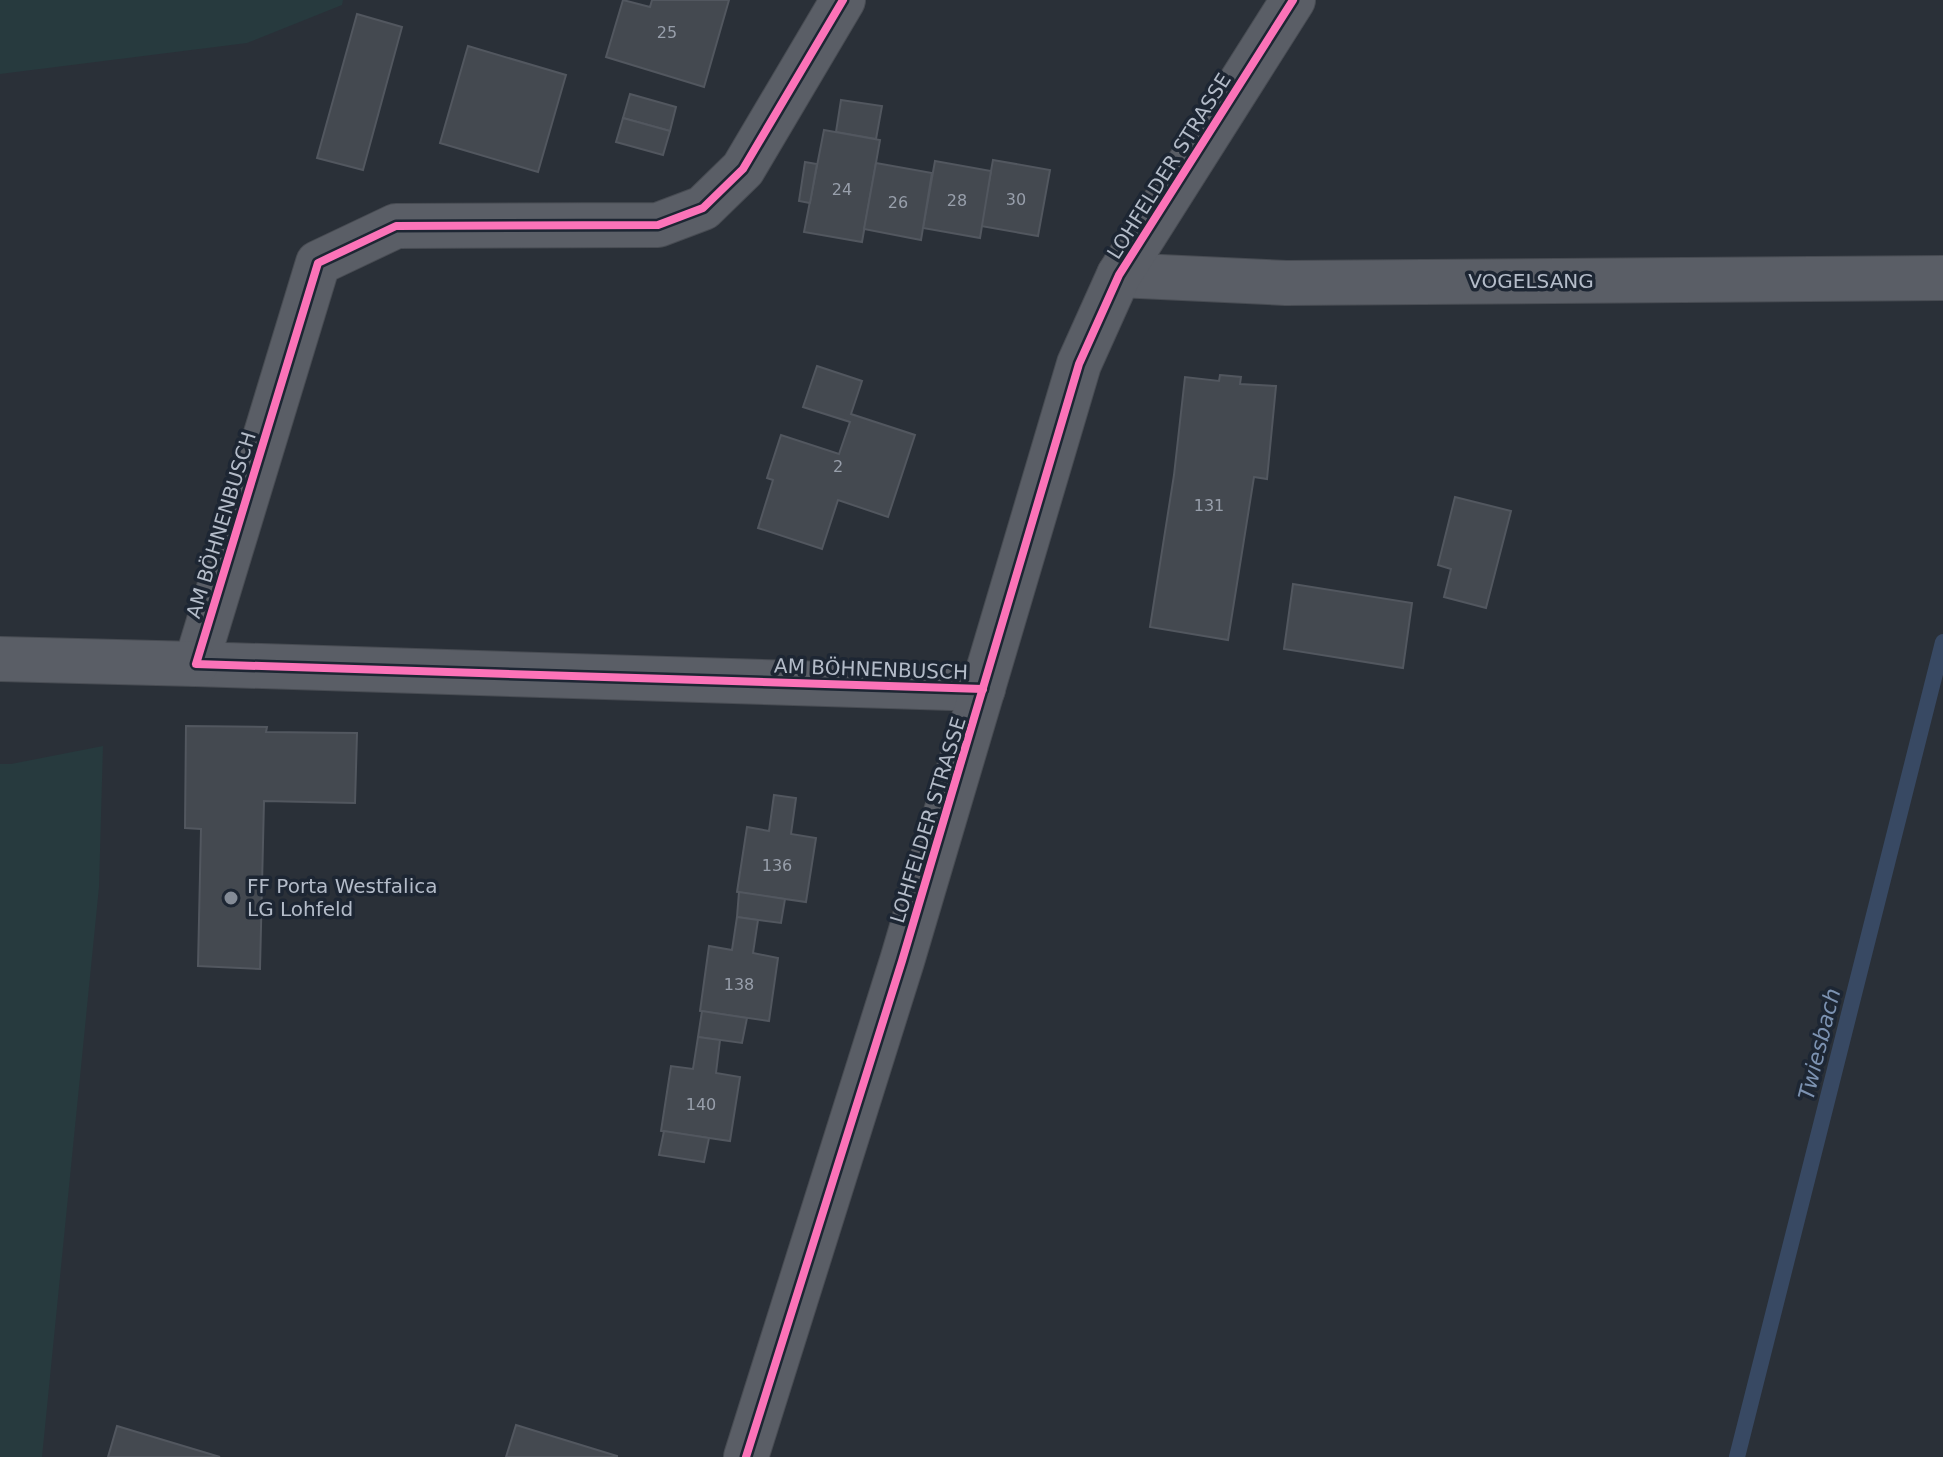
<svg xmlns="http://www.w3.org/2000/svg" width="1943" height="1457" font-family="'DejaVu Sans',sans-serif">
<style>
.green{fill:#273a3e}
.lines{fill:none;stroke-linecap:round;stroke-linejoin:round}
.stream{stroke:#384963;stroke-width:16}
.building{fill:#444950;stroke:#52575f;stroke-width:2}
.minor-casing{stroke:#484c53;stroke-width:46}
.minor{stroke:#5a5e66;stroke-width:44}
.cycleway-casing{stroke:#1d2633;stroke-width:13}
.cycleway{stroke:#fb73b8;stroke-width:8}
.poi-dot{fill:#848b96;stroke:#1d2633;stroke-width:3}
.labels{text-anchor:middle;stroke-width:7;stroke-linejoin:round;paint-order:stroke}
.number-label{font-size:16px;fill:#989fab}
.street-label{font-size:20px;fill:#b4bcc9;stroke:#1d2633}
.poi-label{font-size:20px;fill:#b4bcc9;stroke:#1d2633;text-anchor:start}
.water-label{font-size:22px;font-style:italic;fill:#7c92b1;stroke:#1d2633}
</style>
<rect width="100%" height="100%" fill="#2a3038"/>
<g class="green">
<path d="M 0,0 L 343,0 L 342,5 L 247,43 L 0,74 Z"/>
<path d="M 103,746 L 99,887 L 42,1457 L 0,1457 L 0,764 L 11,764 Z"/>
</g>
<g class="lines">
<path class="stream" d="M 1737,1457 L 1943,642"/>
</g>
<g class="building">
<path d="M 623,0 L 650,7 L 652,0 L 729,0 L 704,87 L 606,57 Z"/>
<path d="M 357,14 L 402,27 L 363,170 L 317,158 Z"/>
<path d="M 468,46 L 566,75 L 538,172 L 440,143 Z"/>
<path d="M 630,94 L 676,107 L 670,131 L 623,118 Z"/>
<path d="M 841,100 L 882,106 L 876,139 L 836,132 Z"/>
<path d="M 623,118 L 670,131 L 663,155 L 616,142 Z"/>
<path d="M 824,130 L 880,140 L 862,242 L 804,232 Z"/>
<path d="M 993,160 L 1050,170 L 1038,236 L 981,226 Z"/>
<path d="M 935,161 L 991,171 L 980,238 L 923,228 Z"/>
<path d="M 805,162 L 817,164 L 810,203 L 799,201 Z"/>
<path d="M 876,163 L 932,173 L 921,240 L 864,229 Z"/>
<path d="M 817,366 L 862,381 L 851,414 L 915,435 L 888,517 L 838,500 L 822,549 L 758,528 L 773,480 L 767,478 L 781,435 L 839,454 L 850,422 L 803,407 Z"/>
<path d="M 1220,375 L 1241,377 L 1240,384 L 1276,386 L 1267,479 L 1254,477 L 1228,640 L 1150,627 L 1174,475 L 1185,377 L 1219,381 Z"/>
<path d="M 1455,497 L 1511,511 L 1486,608 L 1444,597 L 1451,569 L 1438,565 Z"/>
<path d="M 1293,584 L 1412,603 L 1403,668 L 1284,649 Z"/>
<path d="M 186,726 L 267,727 L 266,732 L 357,733 L 355,803 L 264,801 L 260,969 L 198,966 L 201,829 L 185,828 Z"/>
<path d="M 774,795 L 796,798 L 791,834 L 816,838 L 806,902 L 737,892 L 747,827 L 769,831 Z"/>
<path d="M 739,892 L 785,899 L 781,923 L 737,917 Z"/>
<path d="M 737,917 L 758,920 L 753,953 L 778,958 L 769,1021 L 700,1011 L 709,946 L 732,950 Z"/>
<path d="M 702,1011 L 747,1018 L 742,1043 L 698,1037 Z"/>
<path d="M 698,1037 L 720,1040 L 716,1073 L 740,1077 L 730,1141 L 661,1131 L 671,1066 L 693,1069 Z"/>
<path d="M 664,1131 L 709,1138 L 704,1162 L 659,1155 Z"/>
<path d="M 516,1425 L 617,1456 L 617,1457 L 506,1457 Z"/>
<path d="M 117,1426 L 220,1457 L 108,1457 Z"/>
</g>
<g class="lines">
<g class="minor-casing">
<g id="minor">
<path d="M 843,0 L 743,169 L 703,208 L 658,225 L 396,226 L 318,263 L 196,664 L 983,689"/>
<path d="M 1119,275 L 1286,283 L 1943,278"/>
<path d="M 0,659 L 196,664"/>
<path d="M 746,1457 L 902,961 L 1079,364 L 1119,275 L 1293,0"/>
</g>
</g>
<use href="#minor" class="minor"/>
<g class="cycleway-casing">
<g id="cycleway">
<path d="M 843,0 L 743,169 L 703,208 L 658,225 L 396,226 L 318,263 L 196,664 L 983,689"/>
<path d="M 746,1457 L 902,961 L 1079,364 L 1119,275 L 1293,0"/>
</g>
</g>
<use href="#cycleway" class="cycleway"/>
</g>
<circle class="poi-dot" cx="231" cy="898" r="8"/>
<g class="labels">
<g class="number-label">
<text x="667" y="38">25</text>
<text x="842" y="195">24</text>
<text x="1016" y="205">30</text>
<text x="957" y="206">28</text>
<text x="898" y="208">26</text>
<text x="838" y="472">2</text>
<text x="1209" y="511">131</text>
<text x="777" y="871">136</text>
<text x="739" y="990">138</text>
<text x="701" y="1110">140</text>
</g>
<g class="street-label">
<text transform="translate(1169 166) rotate(-58)" y="7">LOHFELDER STRASSE</text>
<text x="1531" y="288">VOGELSANG</text>
<text transform="translate(221 525) rotate(-73)" y="7">AM BÖHNENBUSCH</text>
<text transform="translate(871 669) rotate(2)" y="7">AM BÖHNENBUSCH</text>
<text transform="translate(928 820) rotate(-73)" y="7">LOHFELDER STRASSE</text>
</g>
<g class="poi-label">
<text x="247" y="893">FF Porta Westfalica<tspan x="247" dy="23">LG Lohfeld</tspan></text>
</g>
<g class="water-label">
<text transform="translate(1819 1044) rotate(-76)" y="8">Twiesbach</text>
</g>
</g>
</svg>
